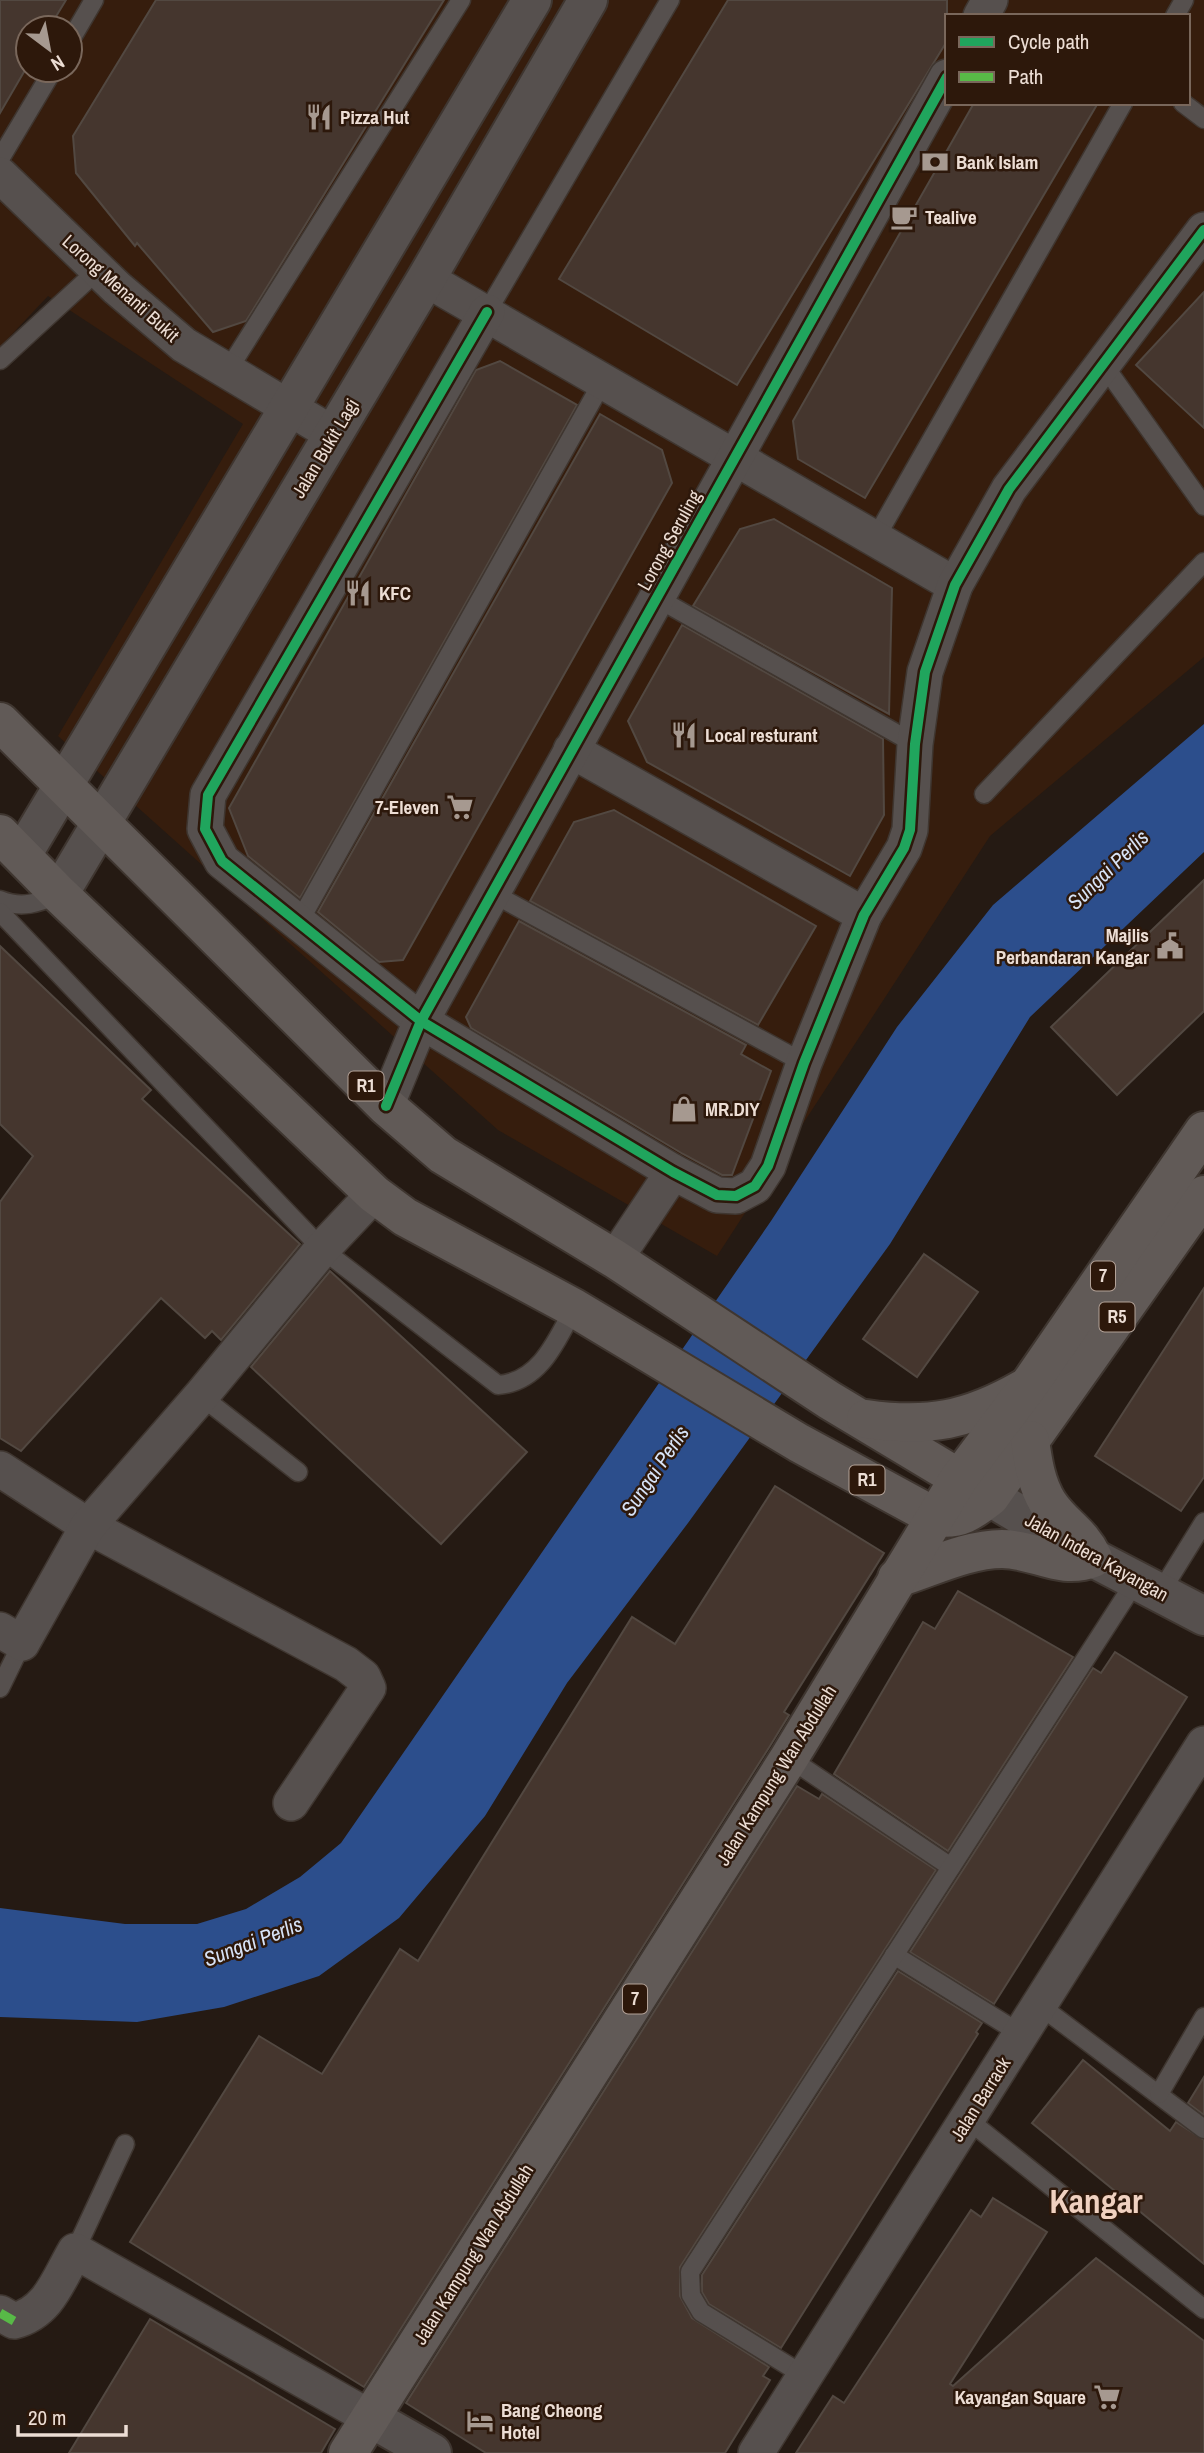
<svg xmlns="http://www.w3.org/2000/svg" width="1204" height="2453" font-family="'Archivo Narrow',sans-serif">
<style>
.built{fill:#361d0d;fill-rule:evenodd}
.water{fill:#2c4e8c}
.building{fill:#45362e;stroke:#524841;stroke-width:2}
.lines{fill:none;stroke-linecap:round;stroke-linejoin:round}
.service-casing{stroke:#3f3630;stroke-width:21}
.minor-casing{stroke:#3f3630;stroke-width:38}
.tertiary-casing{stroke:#3f3630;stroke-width:42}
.primary-casing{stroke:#3f3630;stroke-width:42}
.service{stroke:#56504e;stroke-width:18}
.minor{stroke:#56504e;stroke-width:35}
.tertiary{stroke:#56504e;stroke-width:38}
.primary{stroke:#615a57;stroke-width:38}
.quiet{stroke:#58b947;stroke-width:9;stroke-dasharray:18 9;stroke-linecap:butt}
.cycleway-casing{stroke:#2d180b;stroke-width:15}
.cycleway{stroke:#20a55d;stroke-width:10}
.labels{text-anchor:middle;stroke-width:5;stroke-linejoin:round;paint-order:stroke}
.shield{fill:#2d180b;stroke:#b3a298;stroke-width:2}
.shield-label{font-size:18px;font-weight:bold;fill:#ecddd4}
.poi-label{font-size:19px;font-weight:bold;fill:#ecddd4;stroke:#2d180b;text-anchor:start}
.street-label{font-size:19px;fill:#ecddd4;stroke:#2d180b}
.water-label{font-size:21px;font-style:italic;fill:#d7e3f7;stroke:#2d180b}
.town-label{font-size:33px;font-weight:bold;fill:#f0d1c0;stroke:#2d180b}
</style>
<rect width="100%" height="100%" fill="#251a13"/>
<path class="built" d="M 0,0 L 1204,0 L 1204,657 L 990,836 L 717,1256 L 498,1130 L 58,736 L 243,424 L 48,296 L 0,347 ZM 947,16 L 1188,16 L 1188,103 L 947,103 ZM 28,28 L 70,28 L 70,70 L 28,70 Z"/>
<path class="water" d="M 1204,724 L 1204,852 L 1030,1017 L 890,1244 L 688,1523 L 567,1683 L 485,1816 L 399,1918 L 319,1976 L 224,2007 L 137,2022 L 0,2017 L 0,1908 L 125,1924 L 197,1924 L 246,1909 L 300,1877 L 341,1843 L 771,1221 L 897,1027 L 993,905 Z"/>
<g class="building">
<path d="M 0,0 L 66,0 L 49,28 L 28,28 L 28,65 L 0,113 Z"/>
<path d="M 156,0 L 444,0 L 246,321 L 213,332 L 137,243 L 135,246 L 76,173 L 73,136 Z"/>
<path d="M 728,0 L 947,0 L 947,41 L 737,385 L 559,279 Z"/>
<path d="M 974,103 L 1098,103 L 865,498 L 798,459 L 793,421 Z"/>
<path d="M 1204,292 L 1204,428 L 1136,365 Z"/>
<path d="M 500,361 L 577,405 L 300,898 L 248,856 L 229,808 L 476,370 Z"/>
<path d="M 600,414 L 662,450 L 672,483 L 403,960 L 379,962 L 318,912 Z"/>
<path d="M 774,519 L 892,588 L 889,714 L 693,606 L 740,529 Z"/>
<path d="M 682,625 L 883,739 L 884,815 L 850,876 L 647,762 L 628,721 Z"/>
<path d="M 614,810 L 816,926 L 758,1025 L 530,901 L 574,822 Z"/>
<path d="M 1204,880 L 1204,1011 L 1117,1095 L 1051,1027 Z"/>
<path d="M 519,921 L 746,1045 L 741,1054 L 771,1071 L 732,1175 L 722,1175 L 683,1154 L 471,1028 L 466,1017 Z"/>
<path d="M 0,946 L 151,1090 L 142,1099 L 300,1244 L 221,1340 L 212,1331 L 205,1338 L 161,1298 L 21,1451 L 0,1438 L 0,1202 L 33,1156 L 0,1124 Z"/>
<path d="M 924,1254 L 978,1292 L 917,1377 L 863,1339 Z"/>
<path d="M 330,1271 L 527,1452 L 441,1544 L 251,1367 Z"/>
<path d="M 1204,1288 L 1204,1477 L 1181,1511 L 1095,1456 Z"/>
<path d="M 775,1486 L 884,1553 L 784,1712 L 789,1715 L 770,1746 L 364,2387 L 130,2242 L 259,2036 L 322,2074 L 400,1949 L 418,1961 L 632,1617 L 675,1644 Z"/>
<path d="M 958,1591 L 1073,1657 L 948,1851 L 834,1774 L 923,1622 L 935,1629 Z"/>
<path d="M 1115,1652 L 1187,1697 L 994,2004 L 910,1952 L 1093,1668 L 1101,1673 Z"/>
<path d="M 797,1786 L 819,1799 L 822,1794 L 936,1870 L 680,2267 L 680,2296 L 692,2318 L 769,2367 L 763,2376 L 770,2380 L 725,2453 L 486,2453 L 406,2403 Z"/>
<path d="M 898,1971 L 982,2023 L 976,2032 L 978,2034 L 781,2348 L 709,2304 L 702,2292 L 702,2275 Z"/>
<path d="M 1083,2060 L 1170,2131 L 1176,2122 L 1204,2140 L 1204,2264 L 1032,2123 Z"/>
<path d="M 1204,2077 L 1204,2115 L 1188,2103 Z"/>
<path d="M 993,2198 L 1047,2232 L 950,2384 L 953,2386 L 1096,2258 L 1204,2341 L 1204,2453 L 796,2453 L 833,2396 L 844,2403 L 971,2210 L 981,2217 Z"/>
<path d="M 150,2319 L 335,2429 L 321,2453 L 69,2453 Z"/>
</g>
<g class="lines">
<g class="service-casing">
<g id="service">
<path d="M 1175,16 L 1184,0"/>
<path d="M 70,41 L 94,0"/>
<path d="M 1183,103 L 1204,119"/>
<path d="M 0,159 L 53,70"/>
<path d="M 487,312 L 670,0"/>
<path d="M 0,360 L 98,270"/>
<path d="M 1103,364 L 1204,506"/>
<path d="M 228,370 L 461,0"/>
<path d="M 875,539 L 1123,103"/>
<path d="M 657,598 L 915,744"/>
<path d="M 984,794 L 1204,562"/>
<path d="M 492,893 L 804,1063"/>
<path d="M 0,900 C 22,909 38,903 59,894"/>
<path d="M 0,912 L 322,1249 L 498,1385 C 540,1382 557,1340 574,1308"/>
<path d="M 299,922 L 603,381"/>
<path d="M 201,1396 L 298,1472"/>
<path d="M 1160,1593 L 1204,1522"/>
<path d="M 0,1688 L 22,1643"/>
<path d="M 789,1758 L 951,1867"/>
<path d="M 894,1955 L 1021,2034"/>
<path d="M 1039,2005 L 1204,2129"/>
<path d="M 1159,2094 L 1204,2017"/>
<path d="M 967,2119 L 1204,2309"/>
<path d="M 75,2251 L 125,2144"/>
<path d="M 805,2376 L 701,2312 L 691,2295 L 690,2272 L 1135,1582"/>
</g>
</g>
<g class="minor-casing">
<g id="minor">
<path d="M 981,16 L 990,0"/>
<path d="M 0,175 L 117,288 L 184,345 L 333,434"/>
<path d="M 426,279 L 955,585"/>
<path d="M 487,312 L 208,795 L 205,829 L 222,861 L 421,1021 L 673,1172 L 717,1195 L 736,1196 L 755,1186 L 768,1166 L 804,1063 L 864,915 L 904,848 L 910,830 L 915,744 L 925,672 L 955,585 L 1009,489 L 1204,230"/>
<path d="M 571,750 L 864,915"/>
<path d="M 386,1106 L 421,1021 L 947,77"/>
<path d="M 615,1259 L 673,1172"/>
<path d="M 0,1469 L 88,1526 L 346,1664 L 363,1677 L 368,1688 L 291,1803"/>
<path d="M 0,1630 L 22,1643 L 88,1526 L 201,1396 L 322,1249 L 374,1194"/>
<path d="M 0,2313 L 14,2321 C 49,2312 58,2280 75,2251 L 369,2417"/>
<path d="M 756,2453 L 1204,1744"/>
</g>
</g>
<g class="tertiary-casing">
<g id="tertiary">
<path d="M 22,855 L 532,0"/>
<path d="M 59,894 L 426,279 L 588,0"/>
<path d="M 990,1497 L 1093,1558 L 1204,1616"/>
<path d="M 369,2417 L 432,2453"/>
</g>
</g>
<g class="primary-casing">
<g id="primary">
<path d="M 0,722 L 386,1106 L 443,1155 L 615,1259 L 829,1400 L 982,1492"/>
<path d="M 0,834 L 59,894 L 374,1194 L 405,1217 L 574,1308 L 799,1443 L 935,1517 C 959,1521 972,1511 990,1497 L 1204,1195"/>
<path d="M 866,1419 C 928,1428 969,1420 1023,1389"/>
<path d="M 897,1578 C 930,1568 967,1549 1002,1549 C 1036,1549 1060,1571 1093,1558 C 1080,1531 1063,1526 1048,1503 C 1036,1483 1033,1462 1030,1440"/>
<path d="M 348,2453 L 789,1758 L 958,1480 L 1029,1385 L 1204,1131"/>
</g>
</g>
<use href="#service" class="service"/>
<use href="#minor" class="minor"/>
<use href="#tertiary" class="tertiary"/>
<use href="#primary" class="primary"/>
<path class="quiet" d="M 0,2313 L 14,2321"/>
<g class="cycleway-casing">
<g id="cycleway">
<path d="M 487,312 L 208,795 L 205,829 L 222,861 L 421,1021 L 673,1172 L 717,1195 L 736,1196 L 755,1186 L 768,1166 L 804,1063 L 864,915 L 904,848 L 910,830 L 915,744 L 925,672 L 955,585 L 1009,489 L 1204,230"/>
<path d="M 386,1106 L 421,1021 L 947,77"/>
</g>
</g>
<use href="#cycleway" class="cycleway"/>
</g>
<defs>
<g id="restaurant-bare" transform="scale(2.1)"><path d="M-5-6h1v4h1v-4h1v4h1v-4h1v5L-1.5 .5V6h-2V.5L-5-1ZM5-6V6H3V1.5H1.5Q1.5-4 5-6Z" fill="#a69990" stroke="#2d180b" stroke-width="2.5" paint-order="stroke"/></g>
<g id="bank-bare" transform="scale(2.1)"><path d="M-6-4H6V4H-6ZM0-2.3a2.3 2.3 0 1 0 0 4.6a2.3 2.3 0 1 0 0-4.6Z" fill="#a69990" stroke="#2d180b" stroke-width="2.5" paint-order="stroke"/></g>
<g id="cafe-bare" transform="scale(2.1)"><path d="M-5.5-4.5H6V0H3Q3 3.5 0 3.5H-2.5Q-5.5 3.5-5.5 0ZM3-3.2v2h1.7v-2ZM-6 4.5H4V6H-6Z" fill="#a69990" stroke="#2d180b" stroke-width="2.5" paint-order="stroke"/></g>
<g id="supermarket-bare" transform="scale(2.1)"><path d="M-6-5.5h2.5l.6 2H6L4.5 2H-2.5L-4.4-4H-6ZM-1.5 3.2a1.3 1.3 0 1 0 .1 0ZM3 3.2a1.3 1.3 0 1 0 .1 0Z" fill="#a69990" stroke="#2d180b" stroke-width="2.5" paint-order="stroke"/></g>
<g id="civic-bare" transform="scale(2.1)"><path d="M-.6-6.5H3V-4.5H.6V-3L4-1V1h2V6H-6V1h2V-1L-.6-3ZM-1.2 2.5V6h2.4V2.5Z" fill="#a69990" stroke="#2d180b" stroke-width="2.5" paint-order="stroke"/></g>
<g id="shop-bare" transform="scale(2.1)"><path d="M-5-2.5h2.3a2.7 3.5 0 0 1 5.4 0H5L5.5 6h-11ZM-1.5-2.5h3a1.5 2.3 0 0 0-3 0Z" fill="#a69990" stroke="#2d180b" stroke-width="2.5" paint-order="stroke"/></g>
<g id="hotel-bare" transform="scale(2.1)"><path d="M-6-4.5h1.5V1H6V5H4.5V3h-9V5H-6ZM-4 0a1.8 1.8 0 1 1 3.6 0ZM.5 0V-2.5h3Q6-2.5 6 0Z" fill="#a69990" stroke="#2d180b" stroke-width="2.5" paint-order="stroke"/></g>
</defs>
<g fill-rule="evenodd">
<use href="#restaurant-bare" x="319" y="117"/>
<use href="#bank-bare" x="935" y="162"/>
<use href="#cafe-bare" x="904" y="217"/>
<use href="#restaurant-bare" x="358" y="593"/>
<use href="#restaurant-bare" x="684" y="735"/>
<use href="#supermarket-bare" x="460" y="807"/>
<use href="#civic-bare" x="1170" y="946"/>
<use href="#shop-bare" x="684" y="1109"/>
<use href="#supermarket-bare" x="1107" y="2397"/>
<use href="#hotel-bare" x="480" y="2421"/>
</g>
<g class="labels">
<g class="shield">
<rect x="348.5" y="1071.5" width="35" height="29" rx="5"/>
<rect x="1091" y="1261.5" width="24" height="29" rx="5"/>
<rect x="1099.5" y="1302.5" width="35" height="29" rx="5"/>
<rect x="849.5" y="1465.5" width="35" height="29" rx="5"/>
<rect x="623" y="1984.5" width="24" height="29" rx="5"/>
</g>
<g class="shield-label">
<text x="366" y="1092">R1</text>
<text x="1103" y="1282">7</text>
<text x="1117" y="1323">R5</text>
<text x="867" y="1486">R1</text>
<text x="635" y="2005">7</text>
</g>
<g class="poi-label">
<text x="340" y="124">Pizza Hut</text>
<text x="956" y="169">Bank Islam</text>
<text x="925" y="224">Tealive</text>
<text x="379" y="600">KFC</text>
<text x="705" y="742">Local resturant</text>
<text x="439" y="814" text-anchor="end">7-Eleven</text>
<text x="1149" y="942" text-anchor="end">Majlis<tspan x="1149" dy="22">Perbandaran Kangar</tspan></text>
<text x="705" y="1116">MR.DIY</text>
<text x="1086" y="2404" text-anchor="end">Kayangan Square</text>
<text x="501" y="2417">Bang Cheong<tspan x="501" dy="22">Hotel</tspan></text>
</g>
<g class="street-label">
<text transform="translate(121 288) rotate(42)" y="7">Lorong Menanti Bukit</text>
<text transform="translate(325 448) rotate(-59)" y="7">Jalan Bukit Lagi</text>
<text transform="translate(669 540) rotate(-61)" y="7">Lorong Seruling</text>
<text transform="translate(1097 1557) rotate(29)" y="7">Jalan Indera Kayangan</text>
<text transform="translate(776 1775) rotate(-58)" y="7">Jalan Kampung Wan Abdullah</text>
<text transform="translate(980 2099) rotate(-58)" y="7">Jalan Barrack</text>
<text transform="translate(473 2254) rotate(-58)" y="7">Jalan Kampung Wan Abdullah</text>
</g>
<g class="water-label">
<text transform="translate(1108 870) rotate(-44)" y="7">Sungai Perlis</text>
<text transform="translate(655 1471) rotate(-56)" y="7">Sungai Perlis</text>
<text transform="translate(253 1942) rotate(-21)" y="7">Sungai Perlis</text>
</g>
<g class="town-label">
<text x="1096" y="2213">Kangar</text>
</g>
</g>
<rect x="945" y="14" width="245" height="91" fill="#2d180b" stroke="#79675b" stroke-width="2"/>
<rect x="959" y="37" width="35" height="10" fill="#20a55d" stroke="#79675b" stroke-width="2"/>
<text x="1008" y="49" font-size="21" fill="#ecddd4">Cycle path</text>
<rect x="959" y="72" width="35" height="10" fill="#58b947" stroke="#79675b" stroke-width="2"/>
<text x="1008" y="84" font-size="21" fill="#ecddd4">Path</text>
<g transform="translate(49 49) rotate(148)"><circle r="33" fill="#2d180b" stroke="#79675b" stroke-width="2"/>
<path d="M0-5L12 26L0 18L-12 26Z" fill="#a69990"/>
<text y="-10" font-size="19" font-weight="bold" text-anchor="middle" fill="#ecddd4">N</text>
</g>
<path d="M18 2425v10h108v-10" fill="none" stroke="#ecddd4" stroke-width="3.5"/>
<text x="28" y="2425" font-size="21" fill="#ecddd4" stroke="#2d180b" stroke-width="5" paint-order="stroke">20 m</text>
</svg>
